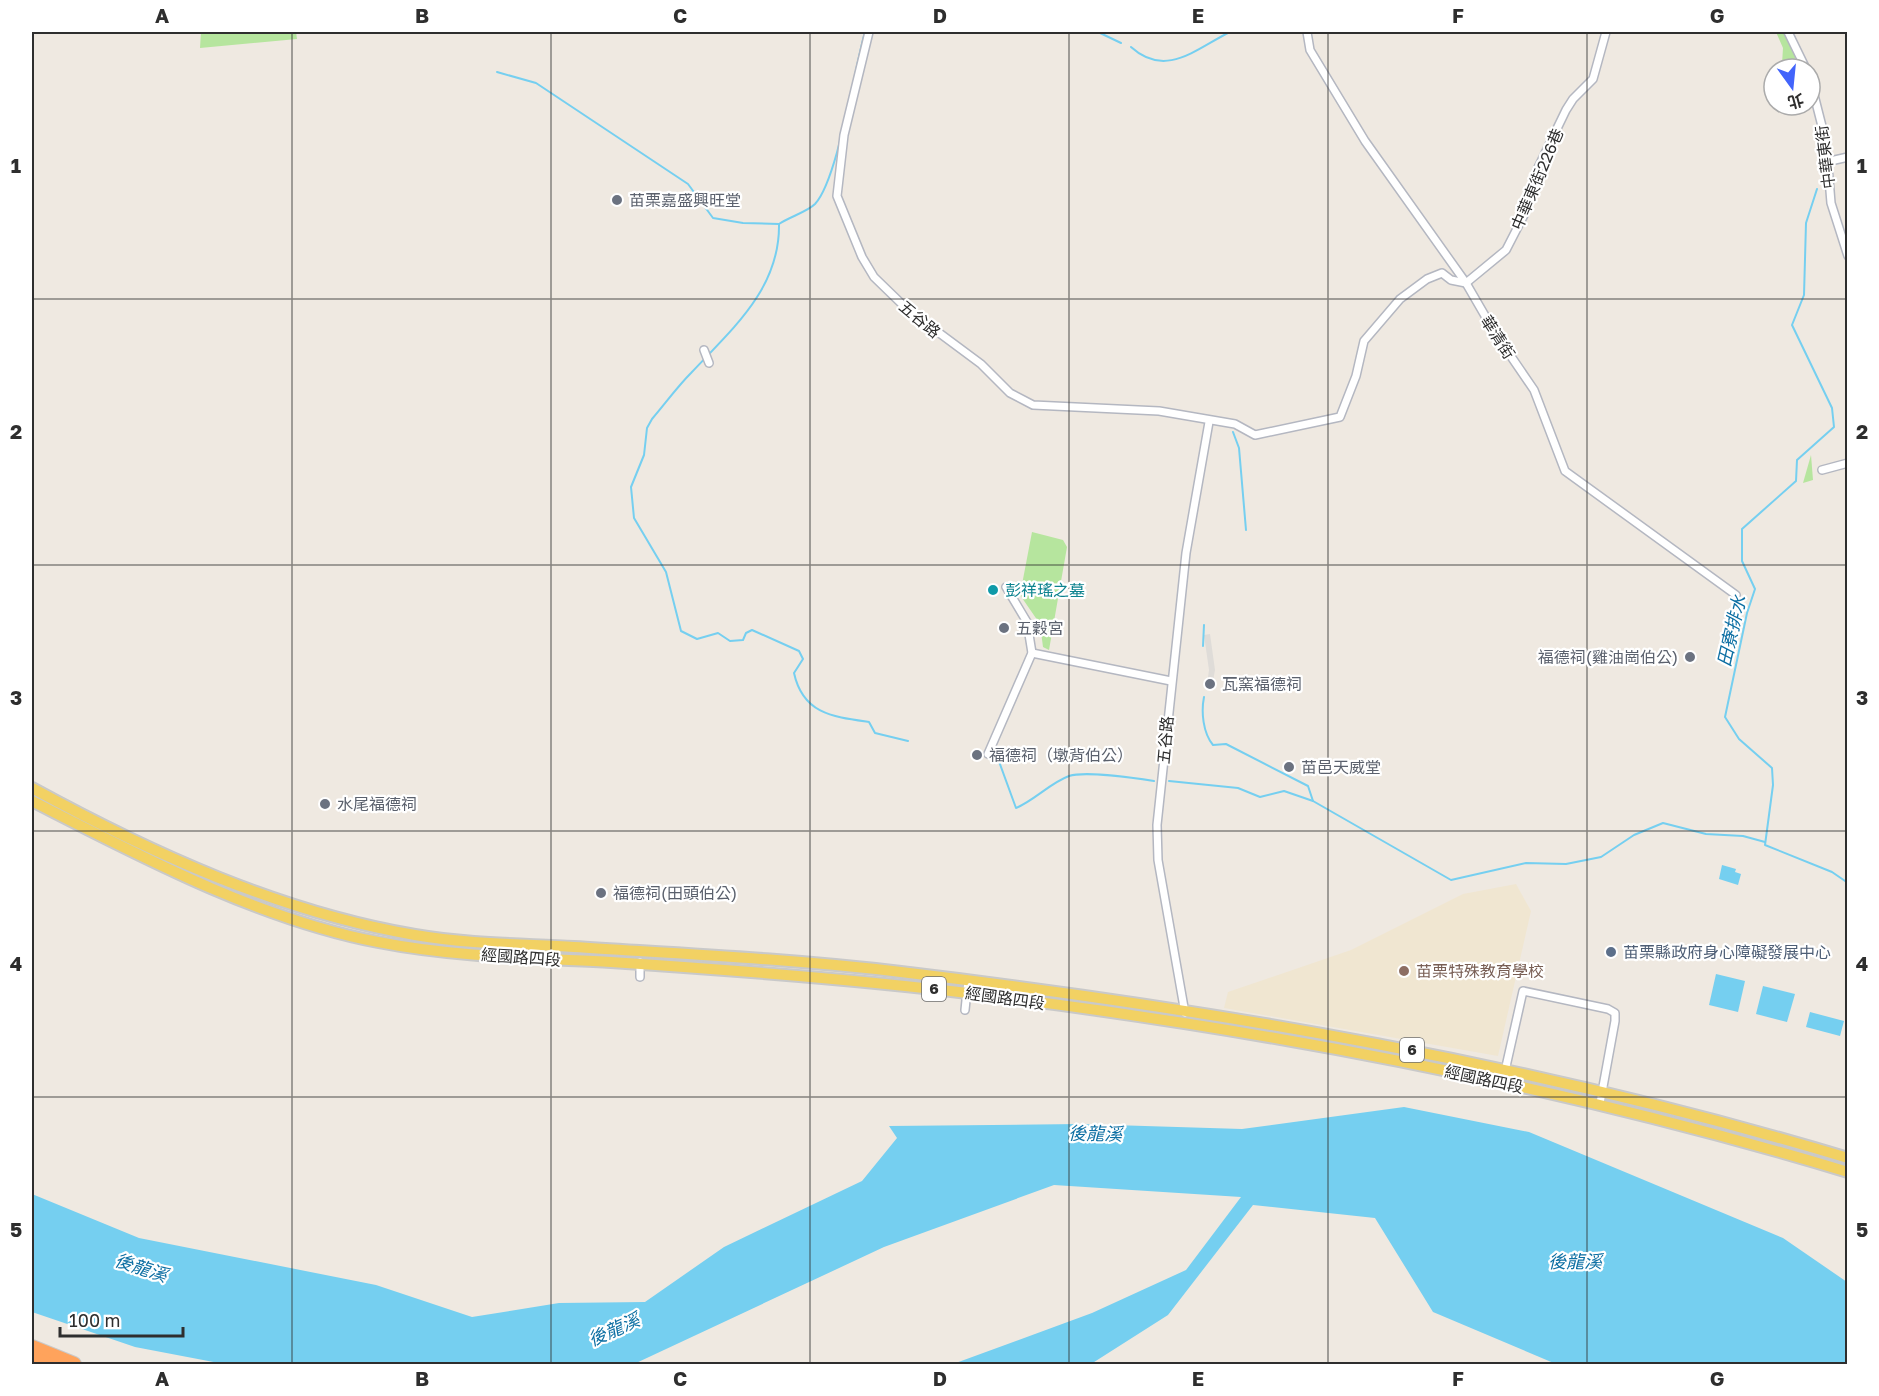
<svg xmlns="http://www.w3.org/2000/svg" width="1879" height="1396" font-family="'Golos Text','Noto Sans TC',sans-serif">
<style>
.education{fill:#f0e6d1}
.green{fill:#b6e59e}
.plaza{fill:#dfdcd8}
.water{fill:#75cff0}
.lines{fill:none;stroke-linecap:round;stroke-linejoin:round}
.stream{stroke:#75cff0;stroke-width:2}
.street-casing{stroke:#b4b7c1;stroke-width:10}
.primary-casing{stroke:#c9c9c9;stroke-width:14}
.highway-casing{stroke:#c9c9c9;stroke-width:16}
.street{stroke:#fff;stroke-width:7}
.primary{stroke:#f2d163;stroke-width:10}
.highway{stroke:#ffa35c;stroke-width:14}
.grid{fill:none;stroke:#2e2e2e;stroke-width:1.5;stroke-opacity:0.55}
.worship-dot{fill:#6b7280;stroke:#fff;stroke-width:2}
.culture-dot{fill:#0f9aa8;stroke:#fff;stroke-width:2}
.service-dot{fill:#5c6f8a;stroke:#fff;stroke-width:2}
.education-dot{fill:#8d6e63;stroke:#fff;stroke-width:2}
.labels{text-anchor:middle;stroke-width:4.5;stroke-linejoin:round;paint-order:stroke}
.shield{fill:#fff;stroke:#6d6d6d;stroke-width:1.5}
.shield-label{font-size:15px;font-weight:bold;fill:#2e2e2e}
.street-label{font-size:16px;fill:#2e2e2e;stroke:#fff}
.worship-label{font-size:16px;fill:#5b616d;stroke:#fff;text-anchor:start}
.culture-label{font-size:16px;fill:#0d838f;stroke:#fff;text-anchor:start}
.service-label{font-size:16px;fill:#4e5e75;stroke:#fff;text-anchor:start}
.education-label{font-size:16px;fill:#785e54;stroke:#fff;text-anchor:start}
.water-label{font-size:18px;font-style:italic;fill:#0d6fa3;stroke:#fff}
.neatline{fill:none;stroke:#2e2e2e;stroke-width:2}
.grid-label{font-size:20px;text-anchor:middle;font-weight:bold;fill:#2e2e2e}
</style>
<rect width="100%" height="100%" fill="#efe9e1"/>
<path class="education" d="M 1516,884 L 1531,911 L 1498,1056 L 1224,1008 L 1228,992 L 1351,950 L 1463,894 Z"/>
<g class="green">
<path d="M 201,32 L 296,32 L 297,39 L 200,48 Z"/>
<path d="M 1776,32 L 1785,32 L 1797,57 L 1789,63 L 1782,64 L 1783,48 Z"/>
<path d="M 1811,455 L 1813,480 L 1803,483 Z"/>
<path d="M 1032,532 L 1063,540 L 1067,547 L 1049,650 L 1043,647 L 1040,624 L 1020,595 Z"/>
</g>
<path class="plaza" d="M 1210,634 L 1215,670 L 1212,686 L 1207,685 L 1209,670 L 1204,635 Z"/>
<g class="water">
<path d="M 1722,865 L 1736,869 L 1735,872 L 1741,874 L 1738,885 L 1719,879 Z"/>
<path d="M 1716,974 L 1745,981 L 1738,1012 L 1709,1005 Z"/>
<path d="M 1763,986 L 1795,994 L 1787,1022 L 1756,1014 Z"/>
<path d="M 1810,1012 L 1844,1021 L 1840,1036 L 1806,1027 Z"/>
<path d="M 1404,1107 L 1529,1132 L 1783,1238 L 1847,1282 L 1847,1364 L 1556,1364 L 1433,1312 L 1375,1218 L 1253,1205 L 1168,1315 L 1091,1364 L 953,1364 L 1092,1313 L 1186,1270 L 1241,1197 L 1054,1185 L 884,1247 L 634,1364 L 224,1364 L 135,1347 L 32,1312 L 32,1194 L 139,1238 L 376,1285 L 472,1317 L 559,1303 L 645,1302 L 724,1247 L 862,1181 L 897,1138 L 889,1126 L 1080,1124 L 1242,1129 Z"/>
</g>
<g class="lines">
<g class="stream">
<path d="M 865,32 C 854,70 838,179 815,204 C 807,212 789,217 779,224 C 780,289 732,329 691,373 C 677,387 665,404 652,419 L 647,428 L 644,455 L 631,487 L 634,518 L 666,572 L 681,631 L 697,639 L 718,633 L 730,641 L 743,640 L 746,633 L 752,630 L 799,651 L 803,659 L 794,673 C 803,714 833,717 869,722 L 875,733 L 908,741"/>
<path d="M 1098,32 L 1121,43"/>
<path d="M 1131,47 C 1166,79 1197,48 1230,32"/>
<path d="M 497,72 L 536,83 L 688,184 L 713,218 L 743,223 L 779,224"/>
<path d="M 1817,189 L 1806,223 L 1804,295 L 1792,325 L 1832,408 L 1834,427 L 1797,460 L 1796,481 L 1742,529 L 1742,561 L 1755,589 L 1747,613 L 1725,717 L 1739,739 L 1772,768 L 1773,785 L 1765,845 L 1832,872 L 1848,883"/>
<path d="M 1233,432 L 1239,448 L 1246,530"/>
<path d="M 1203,646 L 1204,625"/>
<path d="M 1204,697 C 1201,712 1203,733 1213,745 L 1226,744 L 1308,786 L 1313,801"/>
<path d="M 997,756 L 1016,808 C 1035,800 1050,783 1069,776 C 1085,771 1135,778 1154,781"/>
<path d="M 1169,781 L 1238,788 L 1260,797 L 1284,791 L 1313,801 L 1451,880 L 1526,863 L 1566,864 L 1601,857 L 1634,835 L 1663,823 L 1706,834 L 1743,836 L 1765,842"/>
</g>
<g class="street-casing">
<g id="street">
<path d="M 869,32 L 844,135 L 837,196 L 862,257 L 874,277 L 907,309 L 981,364 L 1010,393 L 1033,405 L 1159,411 L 1235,424 L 1255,435 L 1340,417 L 1356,376 L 1364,341 L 1400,299 L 1427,279 L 1442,273 L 1451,280 L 1466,283"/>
<path d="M 1307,32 L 1310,50 L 1365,141 L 1466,283 L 1495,333 L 1534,390 L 1565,471 L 1736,595"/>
<path d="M 1788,32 L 1806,69"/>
<path d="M 1810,79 L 1826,142 L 1831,203 L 1848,256"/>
<path d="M 1826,162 L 1848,157"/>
<path d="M 1466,283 L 1506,250 L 1525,213 L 1536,172 L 1566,110 L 1573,99 L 1593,79 L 1606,32"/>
<path d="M 704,350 L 709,363"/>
<path d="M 1822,470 L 1848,463"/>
<path d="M 1032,653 L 1171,681"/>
<path d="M 988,754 L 1032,653 L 1027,622 L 1006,587"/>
<path d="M 640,962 L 640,977"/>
<path d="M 965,1010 L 968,981"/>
<path d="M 1185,1013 L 1158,860 L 1157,825 L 1186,553 L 1209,422"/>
<path d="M 1505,1071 L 1523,991 L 1608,1009 L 1615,1013 L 1615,1021 L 1600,1103"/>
</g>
</g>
<g class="primary-casing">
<g id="primary">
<path d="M 32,788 C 151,853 280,912 415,935 C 467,944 521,944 574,947 C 683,954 792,959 901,972 C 1221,1010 1539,1065 1848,1158"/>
<path d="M 32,801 C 140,856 258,919 378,942 C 454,957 534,958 611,962 C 733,970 855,979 976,994 C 1270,1030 1563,1086 1848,1172"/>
</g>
</g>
<g class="highway-casing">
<g id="highway">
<path d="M 32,1347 L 74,1364"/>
<path d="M 32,1358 L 48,1364"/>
</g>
</g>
<use href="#street" class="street"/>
<use href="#primary" class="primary"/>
<use href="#highway" class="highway"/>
</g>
<path class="grid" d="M 292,32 L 292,1364M 551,32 L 551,1364M 810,32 L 810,1364M 1069,32 L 1069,1364M 1328,32 L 1328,1364M 1587,32 L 1587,1364M 32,299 L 1848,299M 32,565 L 1848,565M 32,831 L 1848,831M 32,1097 L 1848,1097"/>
<g class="worship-dot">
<circle cx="617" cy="200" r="6"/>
<circle cx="1004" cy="628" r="6"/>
<circle cx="1690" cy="657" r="6"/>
<circle cx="1210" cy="684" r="6"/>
<circle cx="977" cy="755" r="6"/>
<circle cx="1289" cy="767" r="6"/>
<circle cx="325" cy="804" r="6"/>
<circle cx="601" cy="893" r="6"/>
</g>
<circle class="culture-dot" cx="993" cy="590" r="6"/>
<circle class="service-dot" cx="1611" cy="952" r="6"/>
<circle class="education-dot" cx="1404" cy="971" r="6"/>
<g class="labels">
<g class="shield">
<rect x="922" y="977" width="24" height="24" rx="4.5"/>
<rect x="1400" y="1038" width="24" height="24" rx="4.5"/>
</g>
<g class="shield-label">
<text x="934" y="994">6</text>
<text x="1412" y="1055">6</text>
</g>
<g class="street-label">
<text transform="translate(1825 157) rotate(-97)" y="6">中華東街</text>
<text transform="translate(1537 179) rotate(-67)" y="6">中華東街226巷</text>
<text transform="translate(920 319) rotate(40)" y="6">五谷路</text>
<text transform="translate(1498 337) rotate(57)" y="6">華清街</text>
<text transform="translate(1165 740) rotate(-85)" y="6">五谷路</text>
<text transform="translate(521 957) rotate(4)" y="6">經國路四段</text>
<text transform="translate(1005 998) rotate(8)" y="6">經國路四段</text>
<text transform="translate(1484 1079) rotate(12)" y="6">經國路四段</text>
</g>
<g class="worship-label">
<text x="629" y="206">苗栗嘉盛興旺堂</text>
<text x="1016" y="634">五穀宮</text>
<text x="1678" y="663" text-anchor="end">福德祠(雞油崗伯公)</text>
<text x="1222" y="690">瓦窯福德祠</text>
<text x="989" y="761">福德祠（墩背伯公）</text>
<text x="1301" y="773">苗邑天威堂</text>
<text x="337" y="810">水尾福德祠</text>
<text x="613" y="899">福德祠(田頭伯公)</text>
</g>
<g class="culture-label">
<text x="1005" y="596">彭祥瑤之墓</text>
</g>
<g class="service-label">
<text x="1623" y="958">苗栗縣政府身心障礙發展中心</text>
</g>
<g class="education-label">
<text x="1416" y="977">苗栗特殊教育學校</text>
</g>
<g class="water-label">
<text transform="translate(1732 631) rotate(-77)" y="6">田寮排水</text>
<text transform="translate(1095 1134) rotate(1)" y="6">後龍溪</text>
<text x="1575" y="1268">後龍溪</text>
<text transform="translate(141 1268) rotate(18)" y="6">後龍溪</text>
<text transform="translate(614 1330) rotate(-24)" y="6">後龍溪</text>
</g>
</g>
<rect width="1879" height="1396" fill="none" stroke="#ffffff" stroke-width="66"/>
<g transform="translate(1792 87) rotate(165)"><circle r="28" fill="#ffffff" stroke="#ababab" stroke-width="1.5"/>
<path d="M0-4.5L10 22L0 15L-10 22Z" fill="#4264fb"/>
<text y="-9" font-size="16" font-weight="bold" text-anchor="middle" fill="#2e2e2e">北</text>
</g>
<path d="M60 1327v9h123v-9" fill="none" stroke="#2e2e2e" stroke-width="3"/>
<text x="69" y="1327" font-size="18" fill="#2e2e2e" stroke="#ffffff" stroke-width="4.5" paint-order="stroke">100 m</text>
<rect x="33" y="33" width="1813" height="1330" class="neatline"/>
<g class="grid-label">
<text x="162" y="23">A</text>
<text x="422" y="23">B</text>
<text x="680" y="23">C</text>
<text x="940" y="23">D</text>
<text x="1198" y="23">E</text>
<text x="1458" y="23">F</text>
<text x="1717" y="23">G</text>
<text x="16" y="173">1</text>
<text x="1862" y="173">1</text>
<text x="16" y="439">2</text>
<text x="1862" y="439">2</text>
<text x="16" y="705">3</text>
<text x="1862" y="705">3</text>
<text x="16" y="971">4</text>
<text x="1862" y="971">4</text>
<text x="16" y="1237">5</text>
<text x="1862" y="1237">5</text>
<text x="162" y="1386">A</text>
<text x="422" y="1386">B</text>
<text x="680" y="1386">C</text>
<text x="940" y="1386">D</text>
<text x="1198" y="1386">E</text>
<text x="1458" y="1386">F</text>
<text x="1717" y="1386">G</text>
</g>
</svg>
